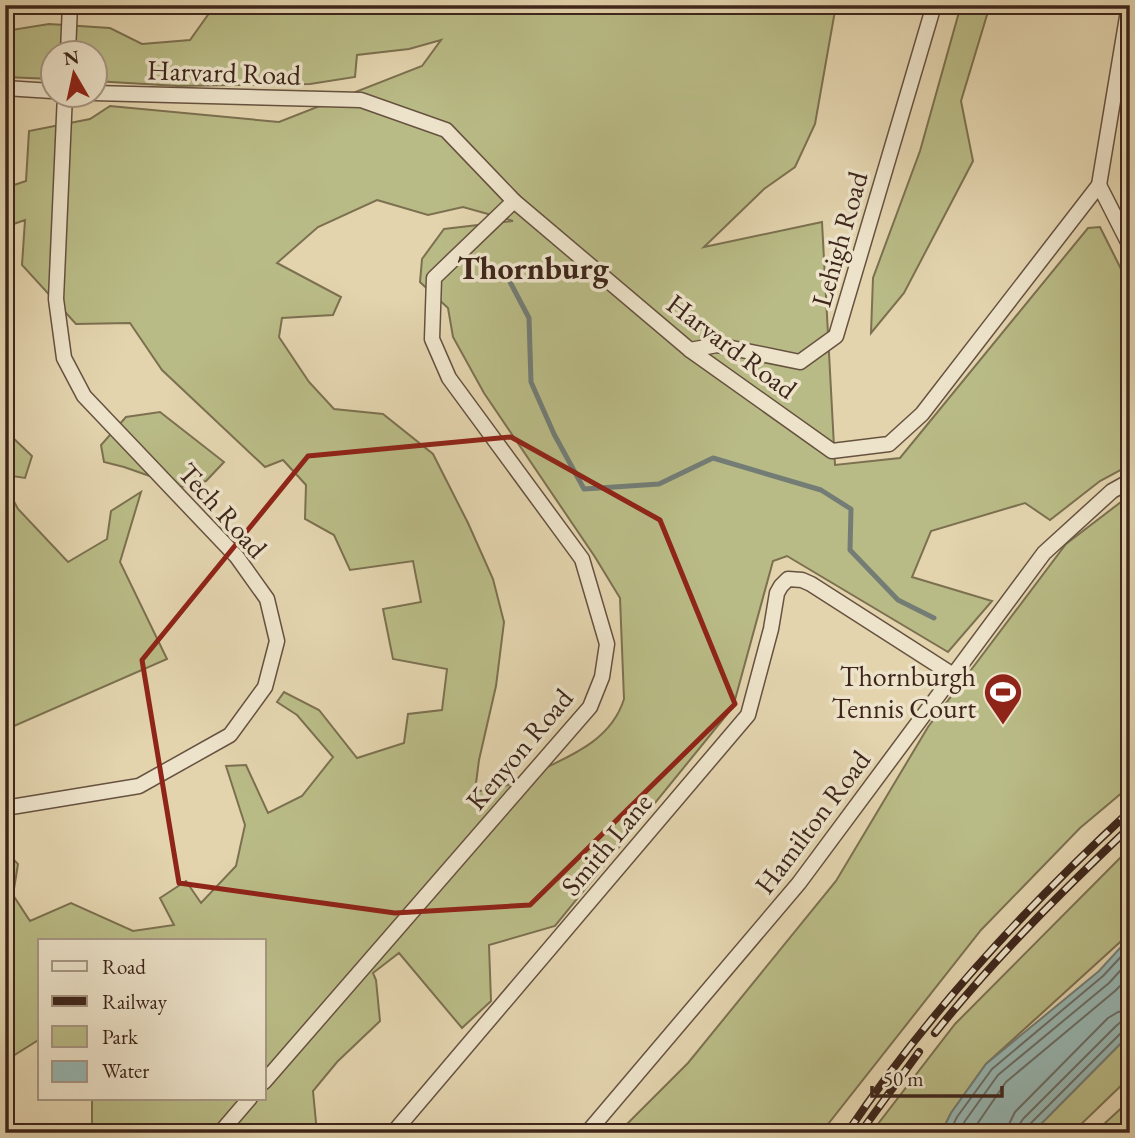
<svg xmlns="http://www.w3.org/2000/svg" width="1135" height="1138" font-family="'EB Garamond',serif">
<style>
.green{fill:#b9bb86;stroke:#7c7050;stroke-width:2;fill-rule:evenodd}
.water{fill:#97b7b3;stroke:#737d76;stroke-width:2}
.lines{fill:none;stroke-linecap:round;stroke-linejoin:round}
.shore{stroke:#6a6e67;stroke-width:2}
.stream{stroke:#737d76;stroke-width:5}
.minor-casing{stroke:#675240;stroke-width:17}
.minor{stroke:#ede3ca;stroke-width:14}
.rail-casing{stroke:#3e261b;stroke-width:8}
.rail{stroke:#ede3ca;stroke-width:5;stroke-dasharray:16;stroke-linecap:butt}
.marked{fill:none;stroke:#8f2418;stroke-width:5;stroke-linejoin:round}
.labels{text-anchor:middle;stroke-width:7;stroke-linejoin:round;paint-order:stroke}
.street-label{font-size:28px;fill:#3e261b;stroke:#ede3ca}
.poi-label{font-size:28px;fill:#3e261b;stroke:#ede3ca;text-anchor:end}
.quarter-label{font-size:32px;font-weight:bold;fill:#3e261b;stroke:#ede3ca}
</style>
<rect width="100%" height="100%" fill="#e3d4ae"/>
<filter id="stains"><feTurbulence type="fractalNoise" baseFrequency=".00286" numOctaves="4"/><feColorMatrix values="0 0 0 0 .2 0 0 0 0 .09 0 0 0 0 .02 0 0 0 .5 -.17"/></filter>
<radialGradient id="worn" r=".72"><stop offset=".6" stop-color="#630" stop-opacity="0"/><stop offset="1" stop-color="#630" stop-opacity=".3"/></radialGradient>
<g class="green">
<path d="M 215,5 L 836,5 L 815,124 L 795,167 L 764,189 L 704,247 L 822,222 L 835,465 L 900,458 L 1088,228 L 1100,227 L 1130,287 L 1130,465 L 1100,481 L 1050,520 L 1025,503 L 931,531 L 912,577 L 992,601 L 948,652 L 787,556 L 773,561 L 733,707 L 555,926 L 489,945 L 491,1001 L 462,1028 L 399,953 L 373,973 L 376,980 L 380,1021 L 337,1062 L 313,1091 L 317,1133 L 92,1133 L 92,1098 L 264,1098 L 264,940 L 40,940 L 40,1039 L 5,1061 L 5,851 L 18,864 L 13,895 L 30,921 L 71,903 L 133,931 L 174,925 L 160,898 L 186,881 L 201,903 L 236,866 L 245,825 L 226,766 L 246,765 L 268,813 L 302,796 L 333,757 L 297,715 L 277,702 L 284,692 L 319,710 L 357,758 L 404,743 L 408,714 L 442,710 L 447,669 L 393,659 L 383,609 L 421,602 L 413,561 L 350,570 L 334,535 L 305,519 L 306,485 L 283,460 L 265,467 L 162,370 L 130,323 L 76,324 L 22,265 L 25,220 L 5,227 L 5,188 L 26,181 L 29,131 L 90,119 L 110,106 L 279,122 L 422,66 L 441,40 L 409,49 L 357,55 L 355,77 L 310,84 L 178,86 L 95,81 L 94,52 L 52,52 L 52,79 L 5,77 L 5,31 L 49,24 L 110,28 L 142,44 L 190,40 ZM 377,200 L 428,215 L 463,207 L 513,221 L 444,229 L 422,259 L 420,282 L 448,308 L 453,337 L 484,393 L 595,557 L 620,598 L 624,699 C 612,738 575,754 541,770 C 517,781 501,791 475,791 L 479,760 L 496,686 L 504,622 L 493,579 L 468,523 L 433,454 L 383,414 L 334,409 L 309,382 L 279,337 L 282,318 L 333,315 L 341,297 L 277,263 L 318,227 Z"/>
<path d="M 961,5 L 990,5 L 961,101 L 973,161 L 904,293 L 871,333 L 873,278 L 920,151 Z"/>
<path d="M 160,412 L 224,462 L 206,481 L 181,487 L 124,467 L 104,462 L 101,445 L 126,417 Z"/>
<path d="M 5,434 L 9,434 L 32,456 L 25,478 L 5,475 Z"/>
<path d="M 141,492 L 120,562 L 167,659 L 5,730 L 5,496 L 10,494 L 18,509 L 68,562 L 107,539 L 111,511 Z"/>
<path d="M 1130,495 L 1130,786 L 1080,828 L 981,930 L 821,1133 L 618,1133 L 688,1063 L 836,881 L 928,727 L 1066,544 Z"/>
<path d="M 1130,848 L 1130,933 L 986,1064 L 951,1113 L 941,1133 L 871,1133 L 955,1024 Z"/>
<path d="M 1130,1034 L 1130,1077 L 1072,1133 L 1032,1133 Z"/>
<path d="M 1130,1100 L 1130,1133 L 1097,1133 L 1103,1125 Z"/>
</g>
<path class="water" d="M 1130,937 L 1130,1034 L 1032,1133 L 941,1133 L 951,1113 L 986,1064 L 1099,971 Z"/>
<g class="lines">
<g class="shore">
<path d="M 949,1133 L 957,1117 L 992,1069 L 1103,976 L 1130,947"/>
<path d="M 959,1133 L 965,1121 L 998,1075 L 1109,983 L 1130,960"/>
<path d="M 971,1133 L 1006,1082 L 1115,991 L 1130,976"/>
<path d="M 1008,1133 L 1010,1122 L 1015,1112 L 1108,1018 L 1118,1012 L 1130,1010"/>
<path d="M 1019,1133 L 1019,1125 L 1023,1119 L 1116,1026 L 1122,1021 L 1130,1020"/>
<path d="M 1027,1133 L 1029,1125 L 1122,1032 L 1130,1029"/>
</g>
<path class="stream" d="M 510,282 L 529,318 L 531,382 L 554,434 L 584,489 L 659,484 L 713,458 L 821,490 L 851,509 L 850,550 L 898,600 L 934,618"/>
<g class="minor-casing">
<g id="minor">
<path d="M 68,52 L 70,5"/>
<path d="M 5,88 L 52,91"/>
<path d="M 94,93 L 361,100 L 446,130 L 514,201 L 690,350 L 832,451 L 889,444 L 922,414 L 1099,185 L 1129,5"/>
<path d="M 1099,185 L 1130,246"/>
<path d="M 690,350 L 717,345 L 800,362 L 836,336 L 934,5"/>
<path d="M 5,808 L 139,786 L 230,735 L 265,687 L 277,641 L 267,599 L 237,557 L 84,396 L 64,358 L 56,299 L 65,94"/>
<path d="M 264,1082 L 590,707 L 602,677 L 607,644 L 582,559 L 449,378 L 432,339 L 434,278 L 514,201"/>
<path d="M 220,1133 L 250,1098"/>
<path d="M 393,1133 L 748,715 L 771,629 L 777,593 L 781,586 L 788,579 L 802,580 L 811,584 L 953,675"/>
<path d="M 587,1133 L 799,883 L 1044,553 L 1112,491 L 1130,481"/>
</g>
</g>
<use href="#minor" class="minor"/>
<g class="rail-casing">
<g id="rail">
<path d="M 935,1033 C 994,959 1061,892 1130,827"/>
<path d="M 847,1133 C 927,1014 1025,908 1130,811"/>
<path d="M 860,1133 L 919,1052"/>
</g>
</g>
<use href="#rail" class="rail"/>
</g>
<path class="marked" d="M 511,437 L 660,520 L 735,704 L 530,905 L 395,913 L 179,883 L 142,660 L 308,456 Z"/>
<defs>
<g id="stadium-pin" transform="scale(2.0125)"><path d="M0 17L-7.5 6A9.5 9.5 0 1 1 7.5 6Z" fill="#8f2418" stroke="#ede3ca"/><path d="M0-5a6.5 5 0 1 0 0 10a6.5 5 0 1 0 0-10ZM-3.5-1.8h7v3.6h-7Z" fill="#fff"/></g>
</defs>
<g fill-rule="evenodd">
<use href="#stadium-pin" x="1003" y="692"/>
</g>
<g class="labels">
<g class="street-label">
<text transform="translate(224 72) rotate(2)" y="10">Harvard Road</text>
<text transform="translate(839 239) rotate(-74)" y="10">Lehigh Road</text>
<text transform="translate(732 346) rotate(37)" y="10">Harvard Road</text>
<text transform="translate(223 510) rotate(48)" y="10">Tech Road</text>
<text transform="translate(519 749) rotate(-50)" y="10">Kenyon Road</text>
<text transform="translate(812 822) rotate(-53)" y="10">Hamilton Road</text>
<text transform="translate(606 844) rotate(-50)" y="10">Smith Lane</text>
</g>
<g class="poi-label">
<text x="976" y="686">Thornburgh<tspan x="976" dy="32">Tennis Court</tspan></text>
</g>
<g class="quarter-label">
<text x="533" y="279">Thornburg</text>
</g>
</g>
<rect width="1135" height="1138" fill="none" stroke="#e3d4ae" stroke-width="28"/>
<rect x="7" y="7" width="1121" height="1124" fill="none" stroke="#3e261b" stroke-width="3.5"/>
<rect x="14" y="14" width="1107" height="1110" fill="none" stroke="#3e261b" stroke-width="2"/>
<rect x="38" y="939" width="228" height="161" fill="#ede3ca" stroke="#a79784" stroke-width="2"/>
<rect x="52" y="961" width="35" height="10" fill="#ede3ca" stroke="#a79784" stroke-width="2"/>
<text x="102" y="974" font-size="21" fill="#3e261b">Road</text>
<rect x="52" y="996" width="35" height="10" fill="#3e261b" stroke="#a79784" stroke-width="2"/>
<text x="102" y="1009" font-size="21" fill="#3e261b">Railway</text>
<rect x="52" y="1026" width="35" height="21" fill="#b9bb86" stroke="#a79784" stroke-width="2"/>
<text x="102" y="1044" font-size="21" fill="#3e261b">Park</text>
<rect x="52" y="1061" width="35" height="21" fill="#97b7b3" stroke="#a79784" stroke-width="2"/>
<text x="102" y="1078" font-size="21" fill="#3e261b">Water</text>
<g transform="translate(74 74) rotate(351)"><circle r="33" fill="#ede3ca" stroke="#a79784" stroke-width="2"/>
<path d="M0-5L12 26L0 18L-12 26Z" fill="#8f2418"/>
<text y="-10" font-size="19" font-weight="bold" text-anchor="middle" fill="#3e261b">N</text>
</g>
<path d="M872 1086v10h130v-10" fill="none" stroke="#3e261b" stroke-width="3.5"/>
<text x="883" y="1086" font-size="21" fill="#3e261b" stroke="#ede3ca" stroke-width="5" paint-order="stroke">50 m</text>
<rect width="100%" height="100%" filter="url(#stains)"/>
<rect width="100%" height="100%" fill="url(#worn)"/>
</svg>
